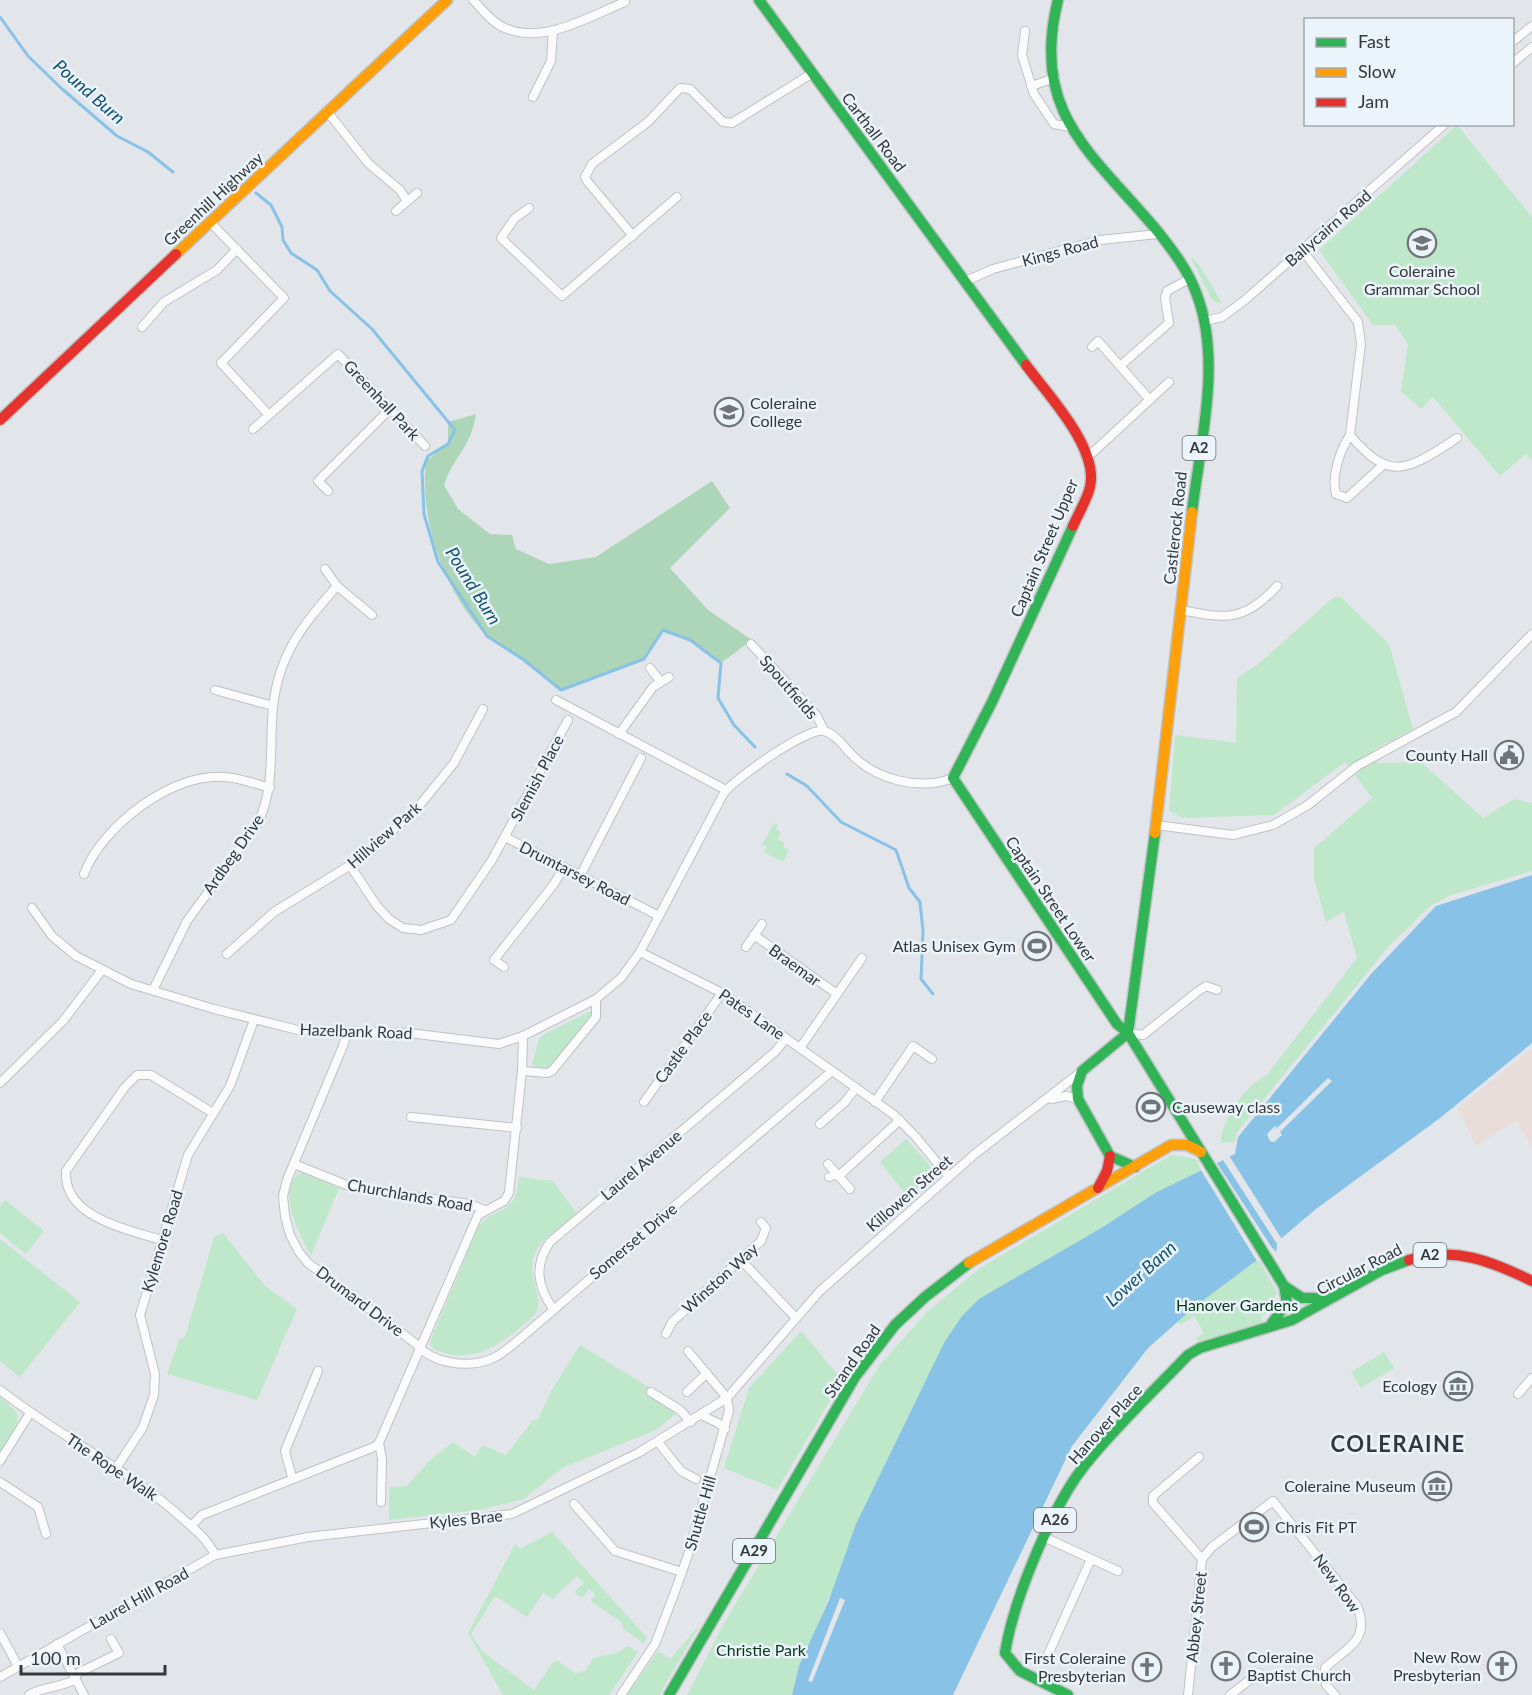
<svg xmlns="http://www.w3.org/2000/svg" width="1532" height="1695" font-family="Lato,sans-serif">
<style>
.industrial{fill:#e9ddda}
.green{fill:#bfe7c9}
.forest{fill:#add6b8}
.water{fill:#88c2e6}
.pier{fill:#e2e6ea;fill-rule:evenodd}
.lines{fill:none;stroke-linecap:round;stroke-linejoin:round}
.stream{stroke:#88c2e6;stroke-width:3}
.street-casing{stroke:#bec2c4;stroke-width:10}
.fast-casing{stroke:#bec2c4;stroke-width:13}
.slow-casing{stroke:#bec2c4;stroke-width:13}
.jam-casing{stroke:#bec2c4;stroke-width:13}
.street{stroke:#fbfbfc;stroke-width:8}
.fast{stroke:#30b455;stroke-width:10}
.slow{stroke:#ff9f0a;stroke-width:10}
.jam{stroke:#e5322d;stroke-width:10}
.labels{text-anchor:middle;stroke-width:5;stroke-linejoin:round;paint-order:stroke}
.shield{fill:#ebf4fb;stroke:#6c7075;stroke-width:1.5}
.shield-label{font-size:15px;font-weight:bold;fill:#35383b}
.street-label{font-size:16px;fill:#35383b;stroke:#ebf4fb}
.poi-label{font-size:16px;fill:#35383b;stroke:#ebf4fb;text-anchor:end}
.park-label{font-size:16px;fill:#043a16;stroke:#ebf4fb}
.water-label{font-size:18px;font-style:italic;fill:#115273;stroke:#ebf4fb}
.district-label{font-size:22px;font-weight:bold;letter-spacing:1.5px;fill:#35383b;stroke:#ebf4fb}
</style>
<rect width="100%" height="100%" fill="#e2e6ea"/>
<path class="industrial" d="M 1532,1048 L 1532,1147 L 1516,1121 L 1476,1146 L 1458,1108 Z"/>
<g class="green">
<path d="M 1457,125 L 1532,217 L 1532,460 L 1526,454 L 1500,476 L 1433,397 L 1421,409 L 1401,391 L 1408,344 L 1395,325 L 1373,325 L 1319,250 Z"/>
<path d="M 1190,256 L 1200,266 L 1222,303 L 1217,303 L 1211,298 Z"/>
<path d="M 1334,597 L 1341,597 L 1389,644 L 1413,729 L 1374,750 L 1377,763 L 1421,762 L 1483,818 L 1514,799 L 1532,803 L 1532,871 L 1451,895 L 1430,906 L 1389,946 L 1237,1132 L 1235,1142 L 1221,1143 C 1219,1124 1248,1081 1266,1076 L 1357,958 L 1344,912 L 1326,922 L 1314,878 L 1314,848 L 1372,798 L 1345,762 L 1274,815 L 1183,818 L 1169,811 L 1175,735 L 1236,743 L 1237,678 L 1258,664 Z"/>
<path d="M 774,823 L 778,825 L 776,830 L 781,832 L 778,839 L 785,843 L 783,847 L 789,850 L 783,862 L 764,852 L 767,847 L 762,845 Z"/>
<path d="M 591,1011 L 591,1016 L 551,1066 L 546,1070 L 532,1065 L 539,1039 L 546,1033 Z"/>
<path d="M 906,1139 L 929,1164 L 933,1174 L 930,1182 L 916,1194 L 914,1189 L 908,1194 L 904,1192 L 880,1162 Z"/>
<path d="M 1171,1155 L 1196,1159 L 1202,1171 L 829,1600 L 830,1594 L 792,1695 L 687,1695 L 727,1618 L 879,1366 L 926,1313 L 980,1268 Z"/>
<path d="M 303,1173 L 339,1188 L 311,1255 C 299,1235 278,1195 297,1175 Z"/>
<path d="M 519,1177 L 553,1181 L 577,1214 C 567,1222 541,1240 536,1251 C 526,1273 539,1285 538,1305 C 538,1315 529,1320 522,1326 C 496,1348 470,1364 435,1350 L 430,1344 L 431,1339 L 478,1228 C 492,1203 516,1221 519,1177 Z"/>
<path d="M 5,1200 L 44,1231 L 26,1254 L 0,1233 L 0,1206 Z"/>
<path d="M 223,1233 L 265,1286 L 297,1309 L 257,1400 L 167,1374 L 180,1338 L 183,1339 L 186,1334 L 214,1237 Z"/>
<path d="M 0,1239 L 80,1302 L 20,1377 L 0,1361 Z"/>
<path d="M 1257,1257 L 1277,1292 L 1268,1313 L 1261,1316 L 1263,1323 L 1200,1343 L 1196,1338 L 1204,1333 L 1194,1316 L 1180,1325 L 1178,1322 L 1148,1348 L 1111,1396 L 1146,1342 Z"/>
<path d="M 801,1331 L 842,1380 L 777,1490 L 724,1468 L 749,1388 Z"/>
<path d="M 580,1345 L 683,1408 L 656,1430 L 562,1468 L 524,1499 L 479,1510 L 389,1520 L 389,1487 L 407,1486 L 430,1460 L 453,1442 L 475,1457 L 482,1445 L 506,1455 L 533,1420 L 538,1420 L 551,1391 Z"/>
<path d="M 1384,1352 L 1394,1368 L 1361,1388 L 1351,1372 Z"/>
<path d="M 0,1396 L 17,1413 L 17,1427 L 0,1454 Z"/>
<path d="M 552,1532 L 647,1638 L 644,1643 L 623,1629 L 622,1622 L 591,1602 L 595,1594 L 589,1589 L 582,1598 L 574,1592 L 584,1583 L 577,1576 L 553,1599 L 543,1593 L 527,1617 L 495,1596 L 471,1634 L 483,1652 L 534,1690 L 553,1662 L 558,1661 L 575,1673 L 585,1671 L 594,1658 L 617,1653 L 628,1646 L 638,1652 L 609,1695 L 503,1695 L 468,1633 L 515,1544 L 520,1549 Z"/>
<path d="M 700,1625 L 659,1695 L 627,1695 L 658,1651 L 670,1659 Z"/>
</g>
<path class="forest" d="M 476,414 C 471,448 454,455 444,485 L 458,509 L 490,534 L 512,535 L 516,549 L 549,564 L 596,557 L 712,481 L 730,508 L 670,568 L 708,610 L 752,640 L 721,663 L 690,640 L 663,630 L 644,659 L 561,690 C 549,680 537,670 525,661 C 513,652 496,646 486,635 C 444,592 419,520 426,461 L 448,444 L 448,422 Z"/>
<path class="water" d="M 1532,875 L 1532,1043 L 1440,1118 L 1316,1209 L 1277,1242 L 1277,1253 L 1273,1248 L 1193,1308 L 1148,1348 L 1072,1446 L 953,1695 L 792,1695 L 799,1666 L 829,1600 L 856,1524 L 945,1341 L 962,1316 L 979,1299 L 1103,1227 L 1155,1193 L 1235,1154 L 1238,1137 L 1372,973 L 1436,906 Z"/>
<g class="pier">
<path d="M 1328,1078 L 1332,1081 L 1280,1132 L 1282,1135 L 1274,1142 L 1270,1141 L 1267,1134 L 1275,1126 L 1277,1128 Z"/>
<path d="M 1228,1154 L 1283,1241 L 1279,1255 L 1273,1252 L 1258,1263 L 1199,1167 ZM 1223,1160 L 1277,1244 L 1276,1254 L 1217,1163 Z"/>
<path d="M 840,1598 L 845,1600 L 812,1682 L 808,1681 Z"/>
</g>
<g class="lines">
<g class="stream">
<path d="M 0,17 L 28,56 L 61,88 L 117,136 L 148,152 L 173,172"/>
<path d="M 256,193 L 271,205 L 282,227 L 283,240 L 291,253 L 317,270 L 330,291 L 372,329 L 455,430 L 448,444 L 428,456 L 422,471 L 424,514 L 438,562 L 487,636 L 524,660 L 561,690 L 644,659 L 663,630 L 690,640 L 721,663 L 718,698 L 734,725 L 755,747"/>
<path d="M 787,774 L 807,786 L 841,822 L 896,850 L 909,888 L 920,902 L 923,931 L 921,979 L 933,994"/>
</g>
<g class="street-casing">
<g id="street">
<path d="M 473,0 C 482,9 492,23 505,28 C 543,45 590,16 625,2 L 624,0"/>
<path d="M 1025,31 L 1022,55 L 1034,94 L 1054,124 L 1070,127"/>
<path d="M 1512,42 L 1532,26"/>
<path d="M 1512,64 L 1532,47"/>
<path d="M 1031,86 L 1055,78"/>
<path d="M 533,97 L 551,61 L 553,30"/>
<path d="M 327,111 L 368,163 L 400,190 L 407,201"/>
<path d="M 529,208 L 515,218 L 501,238 L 562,296 L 677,197"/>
<path d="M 396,211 L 417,193"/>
<path d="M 210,222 L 284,298 L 221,363 L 269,415 L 338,354 L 425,446"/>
<path d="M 633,236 L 587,181 L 585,177 L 592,164 L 648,122 L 680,88 L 690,89 L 723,122 L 732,123 L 811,74"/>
<path d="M 1302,250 L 1358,322 L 1361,344 L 1350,435 C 1391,484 1409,469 1457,438"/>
<path d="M 966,281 L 993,269 L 1100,240 L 1158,234"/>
<path d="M 1205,321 L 1222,317 L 1245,300 L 1445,124"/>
<path d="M 142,327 L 164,302 L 217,270 L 237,249"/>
<path d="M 1092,347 L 1098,341 L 1150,400"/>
<path d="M 1120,366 L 1169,323 L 1165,298 L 1167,291 L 1189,279"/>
<path d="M 253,429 L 269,415"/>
<path d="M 1350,435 C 1340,450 1331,477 1336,494 L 1347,498 L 1382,466"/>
<path d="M 1089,456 L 1169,382"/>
<path d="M 328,491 L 318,481 L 390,409"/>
<path d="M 325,569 L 337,586 L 372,615"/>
<path d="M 1181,610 C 1225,619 1245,622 1277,586"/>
<path d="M 751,644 L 817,716 L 824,731"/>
<path d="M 650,668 L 660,681"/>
<path d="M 215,690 L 273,706"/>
<path d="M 556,700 L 726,790"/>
<path d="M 619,734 L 653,687 L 669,677"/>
<path d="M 1156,825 L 1233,835 L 1273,825 L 1308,805 L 1357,766 L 1456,712 L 1532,634"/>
<path d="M 505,837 L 659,916"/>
<path d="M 351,867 L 377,906 L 389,919 L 403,928 L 421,930 L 451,920 L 492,860 L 568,720"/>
<path d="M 84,874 C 102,826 173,772 225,777 C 240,778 256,784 270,788"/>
<path d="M 580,876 L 641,758"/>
<path d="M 32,908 L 52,936 L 76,956 L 131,984 L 214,1009 L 298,1030 L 409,1033 L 499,1044 L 523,1036 L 596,999 L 621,978 L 640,952 L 724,793 C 736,778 807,727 824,731 C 836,734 844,747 852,755 C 877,780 920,791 953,778"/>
<path d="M 754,935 L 837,994"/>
<path d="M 746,947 L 762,924"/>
<path d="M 640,952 L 722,993 L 893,1114 L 915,1136 L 949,1177"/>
<path d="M 227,954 L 274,912 L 365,856 L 419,806 L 454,763 L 483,709"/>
<path d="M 504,967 L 494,960 L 554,884 L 564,867"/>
<path d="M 153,990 L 187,921 L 257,825 C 276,787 269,748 273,707 C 279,653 303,625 337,586"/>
<path d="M 347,1033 L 343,1046 L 287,1180 L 283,1196 L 285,1216 L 290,1235 L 299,1252 L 308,1263 L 415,1343 C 431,1363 467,1369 491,1359 C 502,1355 513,1344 522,1337 L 832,1071"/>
<path d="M 1128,1033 L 1143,1035 L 1197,992 L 1206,986 L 1217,990"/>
<path d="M 800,1048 L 862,958"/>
<path d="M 522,1071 L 547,1073 L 552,1071 L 596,1017 L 596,999"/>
<path d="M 0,1083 L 63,1021 L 102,970"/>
<path d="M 1051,1099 L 1066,1096 L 1078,1099"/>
<path d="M 644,1102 L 722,993"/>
<path d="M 875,1102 L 913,1046 L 932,1059"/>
<path d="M 411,1117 L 517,1128"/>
<path d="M 820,1124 L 844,1103 L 856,1088"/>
<path d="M 294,1164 L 354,1188 L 470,1204 L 484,1210"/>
<path d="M 828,1164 L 850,1189"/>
<path d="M 829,1177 L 842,1173 L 900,1120"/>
<path d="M 164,1241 C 128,1229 63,1218 66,1171 L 125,1087 L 137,1075 L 151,1075 L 213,1113"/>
<path d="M 741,1260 L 796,1318"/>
<path d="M 553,1309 C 537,1286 534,1265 550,1242 L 776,1051 L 786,1038"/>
<path d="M 666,1334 L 672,1322 L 761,1241 L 766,1228 L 761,1222"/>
<path d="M 0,1390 C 56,1434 120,1465 174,1511 C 189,1525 206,1536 215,1555"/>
<path d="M 651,1392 L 680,1410 L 691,1422"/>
<path d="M 687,1392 L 707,1373"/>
<path d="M 1518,1394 L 1532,1378"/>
<path d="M 703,1416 L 718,1423 L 725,1429"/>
<path d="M 658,1442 L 681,1471 L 696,1479"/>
<path d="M 379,1443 L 382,1459 L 381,1502"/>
<path d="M 1199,1457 L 1153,1496 L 1153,1503 L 1202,1559"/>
<path d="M 0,1461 L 30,1413"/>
<path d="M 117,1467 L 143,1427 L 154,1395 L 155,1374 L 140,1315 L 188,1155 L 230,1086 L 254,1020"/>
<path d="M 292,1477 L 285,1451 L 318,1371"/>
<path d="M 0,1482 L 38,1507 L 46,1534"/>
<path d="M 574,1504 L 615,1551 L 682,1572"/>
<path d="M 191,1526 L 202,1515 L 374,1447 L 379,1443 L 478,1215 L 504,1201 L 509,1193 L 522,1071 L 523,1036"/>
<path d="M 1046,1538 L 1118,1571"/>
<path d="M 0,1633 L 18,1666"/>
<path d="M 57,1644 L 84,1695"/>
<path d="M 1046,1659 L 1091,1559"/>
<path d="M 74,1675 L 119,1653 L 111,1639"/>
<path d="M 0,1677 L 215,1555 L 308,1537 L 512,1514 L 638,1453 L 727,1398 L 820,1291 L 976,1153 L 1081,1072"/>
<path d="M 29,1695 C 44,1686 61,1688 76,1679"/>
<path d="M 621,1695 L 655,1644 L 673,1597 L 687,1558 L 729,1411 L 727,1398 L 688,1351"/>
<path d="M 1188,1695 L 1202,1559 L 1212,1547 L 1273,1501 L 1357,1606 C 1371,1641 1347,1647 1325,1668 L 1326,1685 L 1335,1695"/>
<path d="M 1230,1695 L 1259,1673"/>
</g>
</g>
<g class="fast-casing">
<g id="fast">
<path d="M 759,0 L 1026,365"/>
<path d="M 1058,0 C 1029,115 1095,155 1159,233 C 1174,252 1189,272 1197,295 C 1222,362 1200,444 1192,512"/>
<path d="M 1073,526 L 992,702 L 953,778 L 1117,1024 L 1128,1033"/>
<path d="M 1128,1033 L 1155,833"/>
<path d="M 1128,1033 L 1284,1286 L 1287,1303 L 1272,1323"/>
<path d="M 1128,1033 L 1082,1071 L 1077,1086 L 1078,1099 L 1110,1156 L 1135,1167"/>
<path d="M 1284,1286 L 1302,1298 L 1327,1298"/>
<path d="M 669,1695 L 855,1377 L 895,1325 L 925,1297 L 969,1263"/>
<path d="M 1068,1695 L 1020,1671 L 1005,1653 C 1013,1601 1052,1506 1085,1465 C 1116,1426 1154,1391 1188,1355 L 1200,1348 L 1292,1320 L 1382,1270 L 1409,1260"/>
</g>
</g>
<g class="slow-casing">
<g id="slow">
<path d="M 176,254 L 447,0"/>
<path d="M 1155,833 L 1192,512"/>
<path d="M 969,1263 L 1171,1145 L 1187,1145 L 1201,1152"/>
</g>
</g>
<g class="jam-casing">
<g id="jam">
<path d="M 1026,365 C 1048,395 1099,448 1090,487 C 1087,500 1078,514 1073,526"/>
<path d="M 0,420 L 176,254"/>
<path d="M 1098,1188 L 1107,1171 L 1110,1156"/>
<path d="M 1409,1260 C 1454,1246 1491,1261 1532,1281"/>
</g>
</g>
<use href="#street" class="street"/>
<use href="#fast" class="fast"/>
<use href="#slow" class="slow"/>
<use href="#jam" class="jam"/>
</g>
<defs>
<g id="school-ring" transform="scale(1.5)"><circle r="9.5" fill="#ebf4fb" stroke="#727578" stroke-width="1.5"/><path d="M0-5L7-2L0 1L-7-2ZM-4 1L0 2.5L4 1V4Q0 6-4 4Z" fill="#727578"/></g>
<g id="civic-ring" transform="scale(1.5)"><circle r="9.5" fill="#ebf4fb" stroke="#727578" stroke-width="1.5"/><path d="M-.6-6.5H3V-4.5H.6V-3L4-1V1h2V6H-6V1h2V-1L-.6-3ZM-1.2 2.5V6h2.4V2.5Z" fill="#727578"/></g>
<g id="stadium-ring" transform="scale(1.5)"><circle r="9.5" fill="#ebf4fb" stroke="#727578" stroke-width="1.5"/><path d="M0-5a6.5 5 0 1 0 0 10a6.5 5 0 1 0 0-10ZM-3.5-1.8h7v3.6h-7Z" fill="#727578"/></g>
<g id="museum-ring" transform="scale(1.5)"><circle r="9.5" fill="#ebf4fb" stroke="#727578" stroke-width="1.5"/><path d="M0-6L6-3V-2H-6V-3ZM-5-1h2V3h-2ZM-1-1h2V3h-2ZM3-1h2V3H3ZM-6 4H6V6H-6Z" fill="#727578"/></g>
<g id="church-ring" transform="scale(1.5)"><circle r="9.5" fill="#ebf4fb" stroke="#727578" stroke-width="1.5"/><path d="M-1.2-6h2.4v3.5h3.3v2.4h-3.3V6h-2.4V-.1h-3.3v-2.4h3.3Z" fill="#727578"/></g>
</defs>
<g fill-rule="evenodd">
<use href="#school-ring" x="1422" y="243"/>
<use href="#school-ring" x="729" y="412"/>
<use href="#civic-ring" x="1509" y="755"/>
<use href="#stadium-ring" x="1037" y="946"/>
<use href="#stadium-ring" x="1151" y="1107"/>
<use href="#museum-ring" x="1458" y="1386"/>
<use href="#museum-ring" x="1437" y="1486"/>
<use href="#stadium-ring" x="1254" y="1527"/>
<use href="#church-ring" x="1226" y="1666"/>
<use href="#church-ring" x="1502" y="1666"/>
<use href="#church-ring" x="1147" y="1667"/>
</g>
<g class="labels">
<g class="shield">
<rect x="1182.5" y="436" width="33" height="24" rx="4.5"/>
<rect x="1413.5" y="1243" width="33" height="24" rx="4.5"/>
<rect x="1034" y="1508" width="42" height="24" rx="4.5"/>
<rect x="733" y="1539" width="42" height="24" rx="4.5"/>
</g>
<g class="shield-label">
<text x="1199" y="453">A2</text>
<text x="1430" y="1260">A2</text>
<text x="1055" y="1525">A26</text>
<text x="754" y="1556">A29</text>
</g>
<g class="street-label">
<text transform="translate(874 132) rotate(53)" y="6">Carthall Road</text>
<text transform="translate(213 199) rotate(-43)" y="6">Greenhill Highway</text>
<text transform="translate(1328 228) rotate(-41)" y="6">Ballycairn Road</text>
<text transform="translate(1060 251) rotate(-15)" y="6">Kings Road</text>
<text transform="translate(382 400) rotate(47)" y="6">Greenhall Park</text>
<text transform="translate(1175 528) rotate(-84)" y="6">Castlerock Road</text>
<text transform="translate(1044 548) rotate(-67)" y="6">Captain Street Upper</text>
<text transform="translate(789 687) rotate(49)" y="6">Spoutfields</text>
<text transform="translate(537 778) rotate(-62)" y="6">Slemish Place</text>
<text transform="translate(384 835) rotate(-41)" y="6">Hillview Park</text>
<text transform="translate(233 854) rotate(-55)" y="6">Ardbeg Drive</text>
<text transform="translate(575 873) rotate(27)" y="6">Drumtarsey Road</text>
<text transform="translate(1051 899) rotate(56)" y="6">Captain Street Lower</text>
<text transform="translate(795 965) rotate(36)" y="6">Braemar</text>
<text transform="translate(752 1014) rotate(35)" y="6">Pates Lane</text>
<text transform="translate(356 1031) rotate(2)" y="6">Hazelbank Road</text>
<text transform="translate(683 1047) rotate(-54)" y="6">Castle Place</text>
<text transform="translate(641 1165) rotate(-40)" y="6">Laurel Avenue</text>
<text transform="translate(909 1193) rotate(-41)" y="6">Killowen Street</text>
<text transform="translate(410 1195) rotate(10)" y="6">Churchlands Road</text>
<text transform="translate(162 1241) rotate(-73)" y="6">Kylemore Road</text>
<text transform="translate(633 1241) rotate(-40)" y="6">Somerset Drive</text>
<text transform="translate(1359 1269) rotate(-27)" y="6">Circular Road</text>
<text transform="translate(720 1278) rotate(-42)" y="6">Winston Way</text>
<text transform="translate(360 1301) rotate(37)" y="6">Drumard Drive</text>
<text transform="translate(852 1361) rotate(-55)" y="6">Strand Road</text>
<text transform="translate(1105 1424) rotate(-48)" y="6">Hanover Place</text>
<text transform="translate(112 1467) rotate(34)" y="6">The Rope Walk</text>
<text transform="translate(700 1513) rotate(-74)" y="6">Shuttle Hill</text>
<text transform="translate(466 1519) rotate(-6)" y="6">Kyles Brae</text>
<text transform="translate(1337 1583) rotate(54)" y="6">New Row</text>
<text transform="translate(139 1598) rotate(-29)" y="6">Laurel Hill Road</text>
<text transform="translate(1196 1617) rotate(-84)" y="6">Abbey Street</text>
</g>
<g class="poi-label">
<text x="1422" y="277" text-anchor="middle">Coleraine<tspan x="1422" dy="18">Grammar School</tspan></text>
<text x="750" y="409" text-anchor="start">Coleraine<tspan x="750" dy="18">College</tspan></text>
<text x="1488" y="761">County Hall</text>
<text x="1016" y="952">Atlas Unisex Gym</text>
<text x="1172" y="1113" text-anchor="start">Causeway class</text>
<text x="1437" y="1392">Ecology</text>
<text x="1416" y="1492">Coleraine Museum</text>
<text x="1275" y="1533" text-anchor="start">Chris Fit PT</text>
<text x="1247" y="1663" text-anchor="start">Coleraine<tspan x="1247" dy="18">Baptist Church</tspan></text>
<text x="1481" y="1663">New Row<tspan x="1481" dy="18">Presbyterian</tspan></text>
<text x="1126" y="1664">First Coleraine<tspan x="1126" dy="18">Presbyterian</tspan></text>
</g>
<g class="park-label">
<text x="1237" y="1311">Hanover Gardens</text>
<text x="761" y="1656">Christie Park</text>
</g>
<g class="water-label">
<text transform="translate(89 92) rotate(41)" y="6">Pound Burn</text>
<text transform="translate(473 586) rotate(58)" y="6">Pound Burn</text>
<text transform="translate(1141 1274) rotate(-42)" y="6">Lower Bann</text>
</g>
<g class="district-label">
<text x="1398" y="1452">COLERAINE</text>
</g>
</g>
<rect x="1304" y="18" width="210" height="108" fill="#ebf4fb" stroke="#a2a9ae" stroke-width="1.5"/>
<rect x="1316" y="38" width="30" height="9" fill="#30b455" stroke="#a2a9ae" stroke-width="1.5"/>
<text x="1358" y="48" font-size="18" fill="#35383b">Fast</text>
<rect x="1316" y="68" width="30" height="9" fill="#ff9f0a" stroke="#a2a9ae" stroke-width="1.5"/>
<text x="1358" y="78" font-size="18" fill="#35383b">Slow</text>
<rect x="1316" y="98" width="30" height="9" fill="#e5322d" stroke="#a2a9ae" stroke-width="1.5"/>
<text x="1358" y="108" font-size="18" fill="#35383b">Jam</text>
<path d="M21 1665v9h144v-9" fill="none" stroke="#35383b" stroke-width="3"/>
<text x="30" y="1665" font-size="18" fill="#35383b" stroke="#ebf4fb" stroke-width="4.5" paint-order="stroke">100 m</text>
</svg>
